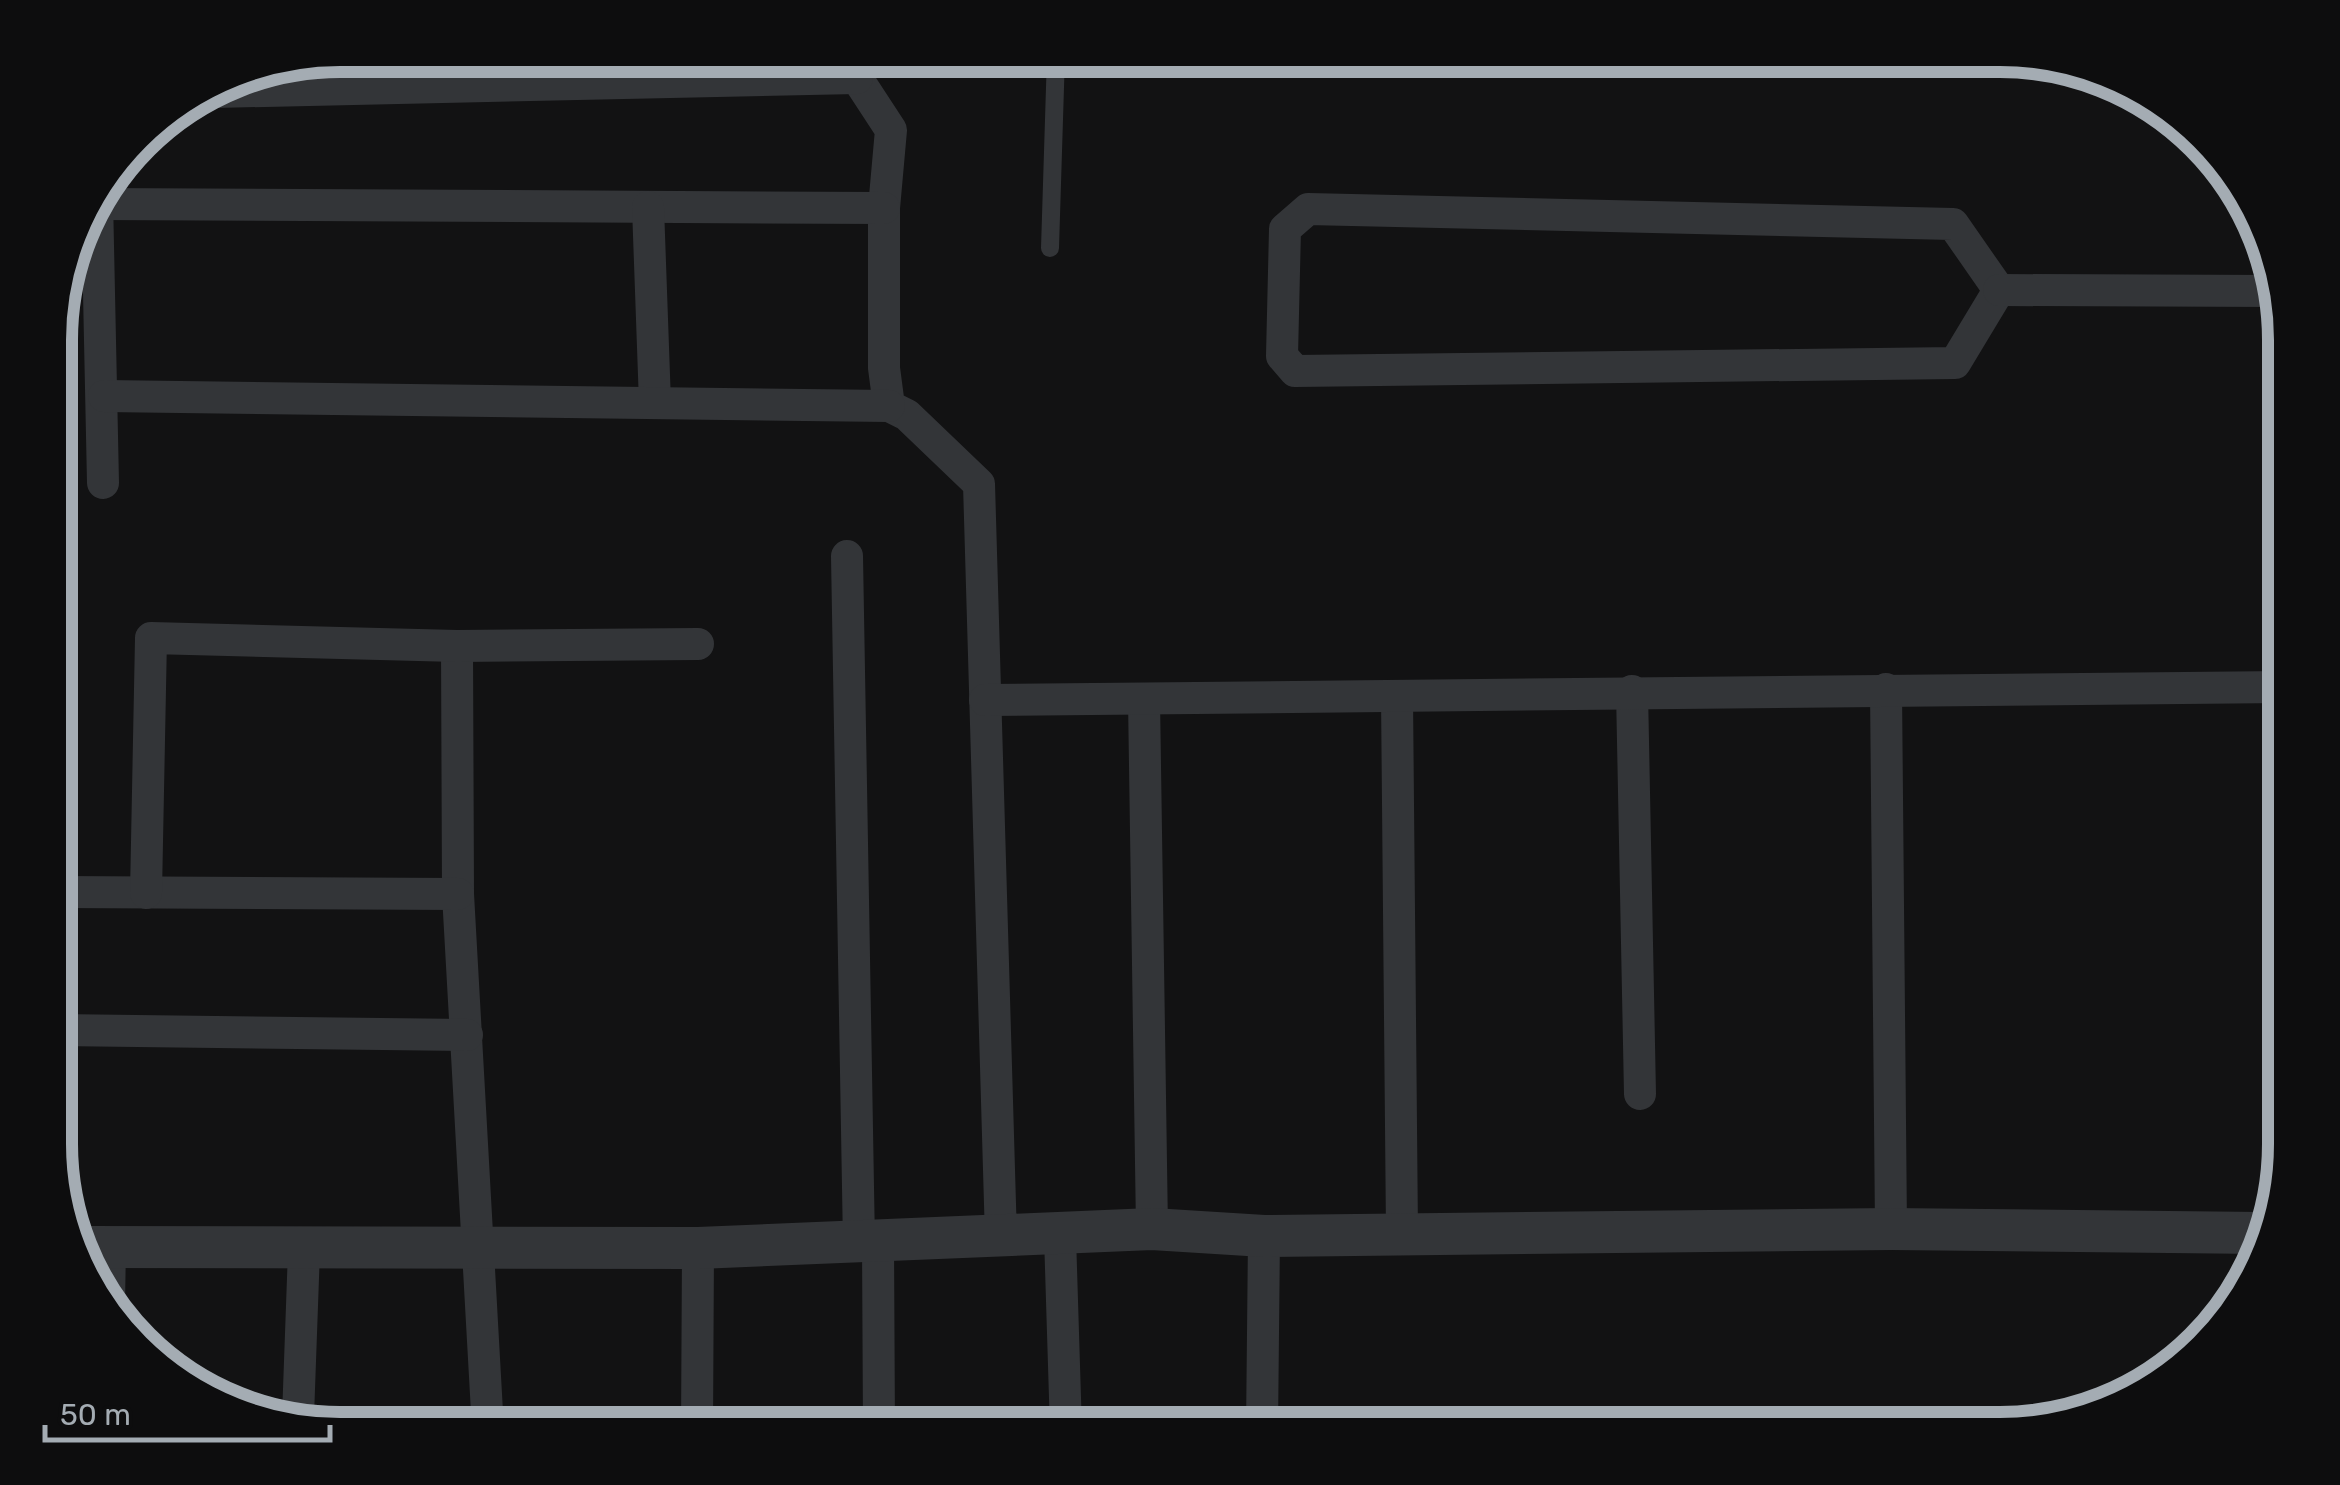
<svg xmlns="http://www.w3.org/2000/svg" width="2340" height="1485" font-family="Rubik,sans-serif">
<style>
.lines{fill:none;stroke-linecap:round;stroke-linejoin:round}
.service{stroke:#333538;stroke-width:18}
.minor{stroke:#333538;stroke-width:32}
.tertiary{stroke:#333538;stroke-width:42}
.rim{fill:none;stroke:#a4acb3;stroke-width:12}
</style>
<rect width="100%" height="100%" fill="#121213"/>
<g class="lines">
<path class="service" d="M 1050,248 L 1056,55"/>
<g class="minor">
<path d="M 853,55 L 857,78 L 891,130 L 884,208 L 884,368 L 889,406 L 907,415 L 979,484 L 1001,1238"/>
<path d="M 215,87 L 215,92 L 857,78"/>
<path d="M 97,198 L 103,483"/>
<path d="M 97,204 L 884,208"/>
<path d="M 648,207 L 655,403"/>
<path d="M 1308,209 L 1953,224 L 1999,290 L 1955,363 L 1295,371 L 1282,356 L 1285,229 Z"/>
<path d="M 1999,290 L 2275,291"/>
<path d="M 104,396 L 889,406"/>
<path d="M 847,556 L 859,1244"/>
<path d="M 457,646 L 458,894 L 488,1430"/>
<path d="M 1886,689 L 1891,1229"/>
<path d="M 1632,691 L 1640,1094"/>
<path d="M 1397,696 L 1402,1233"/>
<path d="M 1144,699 L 1152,1229"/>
<path d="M 985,700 L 2284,687"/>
<path d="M 57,892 L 458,894"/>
<path d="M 146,893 L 151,638 L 457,646 L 698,644"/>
<path d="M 57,1030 L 467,1035"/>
<path d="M 1060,1236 L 1066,1430"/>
<path d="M 878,1243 L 879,1430"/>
<path d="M 109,1304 L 110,1246"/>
<path d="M 298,1417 L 304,1250"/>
<path d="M 697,1430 L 698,1248"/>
<path d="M 1262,1430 L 1264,1236"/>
</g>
<path class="tertiary" d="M 80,1247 L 698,1248 L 1152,1229 L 1264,1236 L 1891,1229 L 2261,1233"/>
</g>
<path d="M0 0H2340V1485H0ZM340 72H2000A268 268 0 0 1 2268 340V1144A268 268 0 0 1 2000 1412H340A268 268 0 0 1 72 1144V340A268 268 0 0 1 340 72Z" fill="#0d0d0e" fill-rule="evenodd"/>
<path class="rim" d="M340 72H2000A268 268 0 0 1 2268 340V1144A268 268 0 0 1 2000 1412H340A268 268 0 0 1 72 1144V340A268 268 0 0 1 340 72Z"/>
<path d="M45 1425v15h285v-15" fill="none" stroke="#a4acb3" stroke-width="5"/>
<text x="60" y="1425" font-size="30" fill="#a4acb3" stroke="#0d0d0e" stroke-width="8" paint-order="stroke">50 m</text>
</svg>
